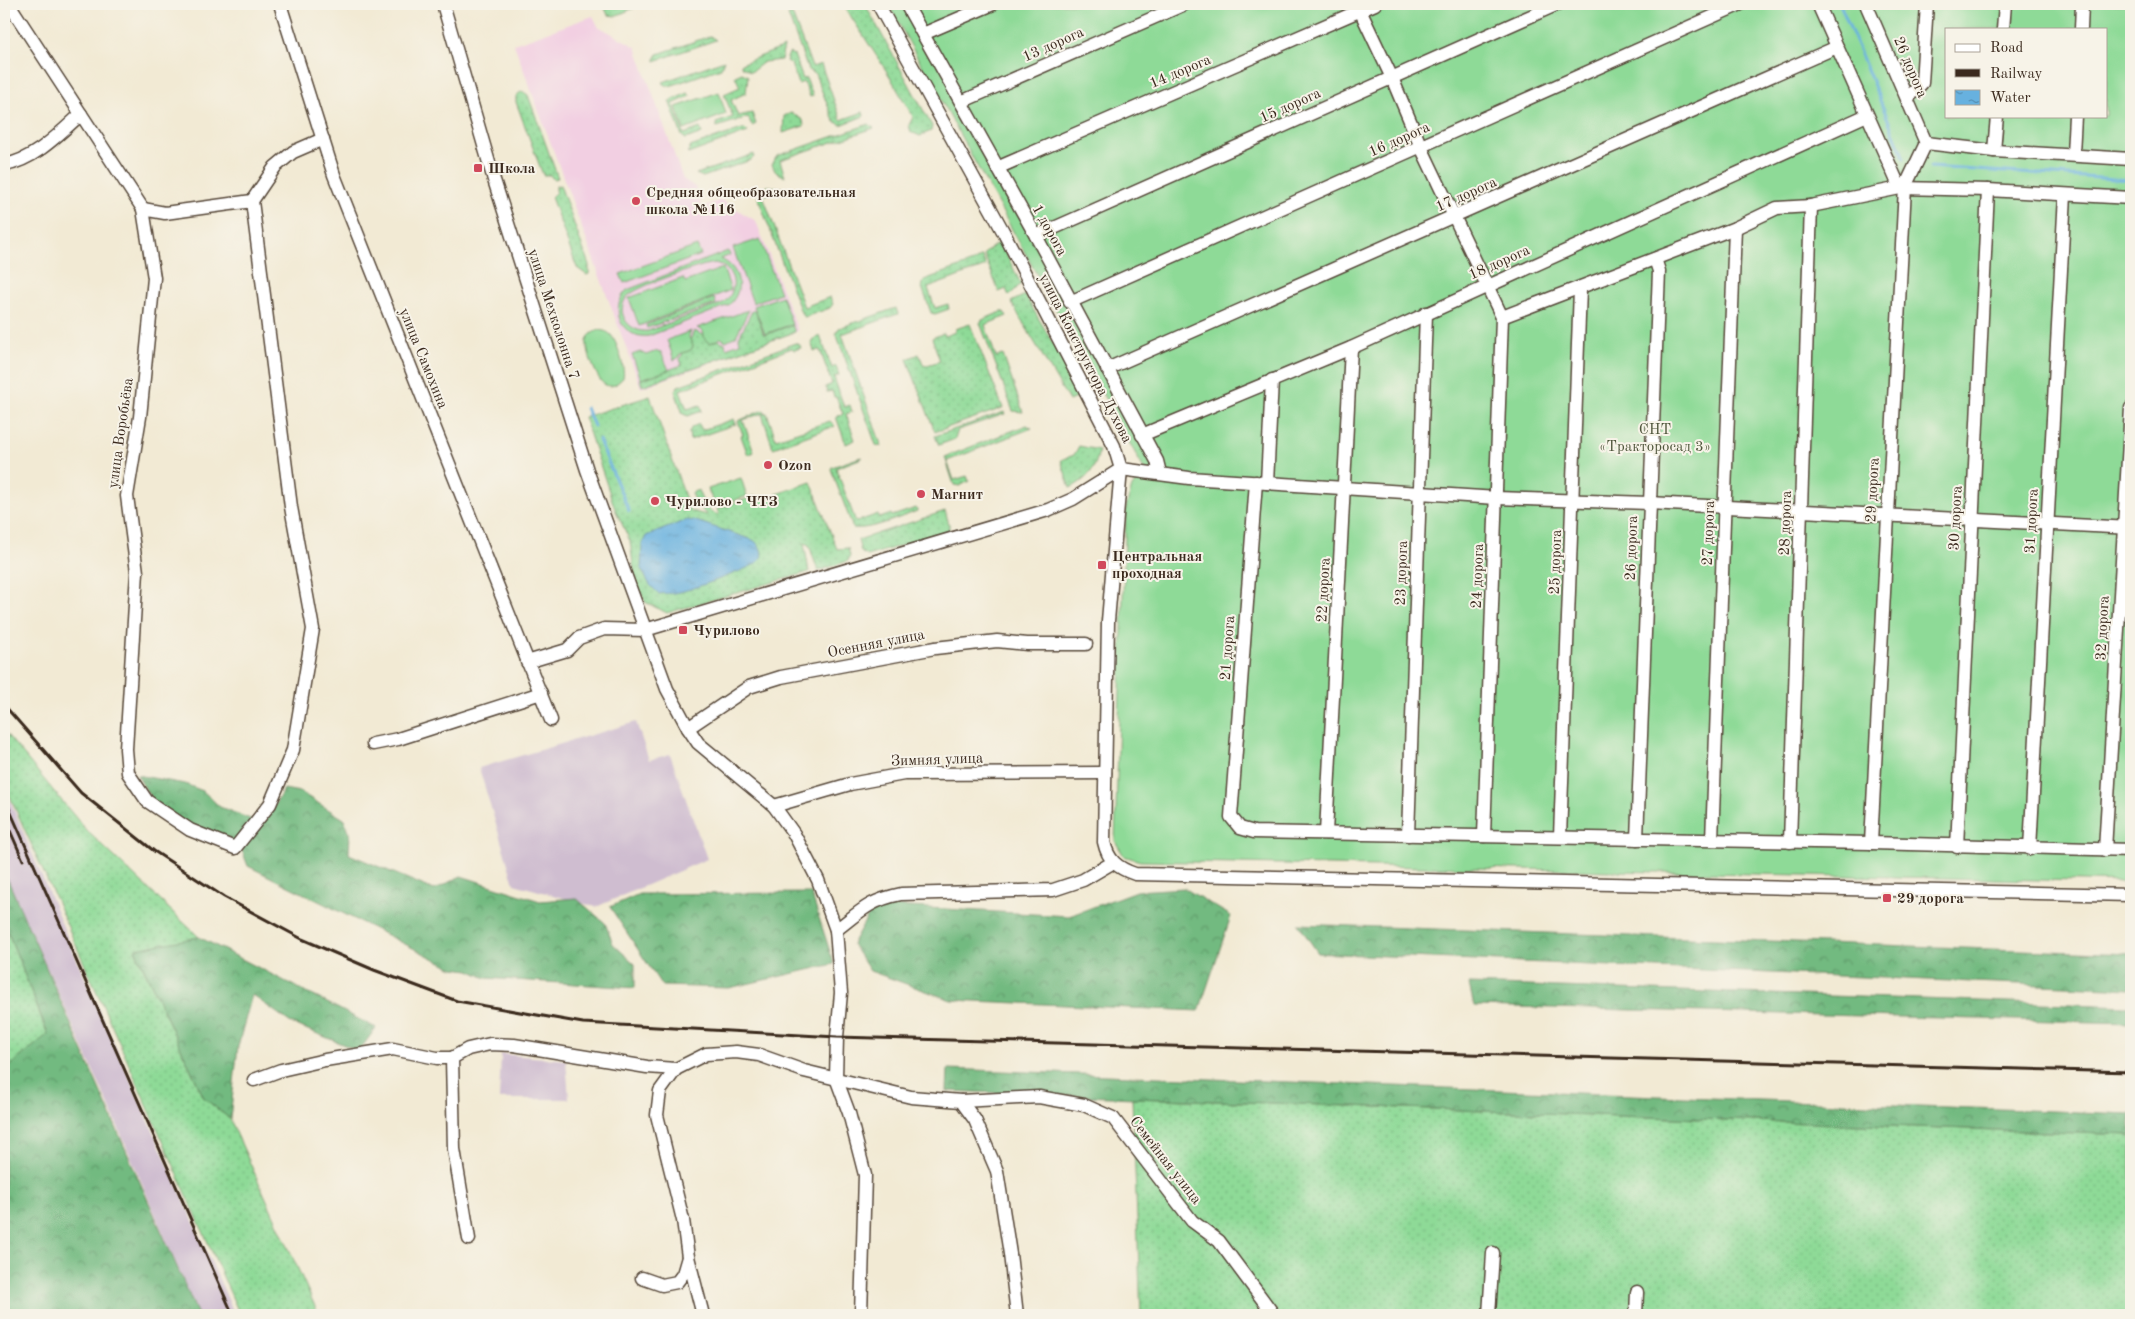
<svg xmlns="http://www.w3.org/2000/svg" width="2135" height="1319" font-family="'Old Standard TT',serif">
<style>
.built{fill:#f2cfe2}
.industrial{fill:#cfbdd0}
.grass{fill:url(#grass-dots);stroke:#64825a}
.forest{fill:url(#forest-crowns);stroke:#56724f}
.garden{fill:#8eda97;stroke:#64825a;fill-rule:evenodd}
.water{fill:url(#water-ripples);stroke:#516e7e}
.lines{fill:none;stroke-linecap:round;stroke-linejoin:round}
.stream{stroke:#67b1df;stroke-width:3}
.minor-casing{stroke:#564739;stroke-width:15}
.minor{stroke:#fff;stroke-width:12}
.rail{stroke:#3b2a1e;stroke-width:3}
.poi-dot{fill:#d1495b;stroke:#f7f3e8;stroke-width:2}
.labels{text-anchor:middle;stroke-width:4;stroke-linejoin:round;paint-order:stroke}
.street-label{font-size:15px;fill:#3b2a1e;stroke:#f7f3e8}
.poi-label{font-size:15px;font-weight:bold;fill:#3b2a1e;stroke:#f7f3e8;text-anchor:start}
.park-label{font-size:15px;fill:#50563c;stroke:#f7f3e8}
</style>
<defs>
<pattern id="grass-dots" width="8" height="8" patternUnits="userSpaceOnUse" patternTransform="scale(1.25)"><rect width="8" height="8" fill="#8eda97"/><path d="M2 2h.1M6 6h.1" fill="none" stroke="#7bbb82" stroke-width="1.8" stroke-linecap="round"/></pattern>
<pattern id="forest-crowns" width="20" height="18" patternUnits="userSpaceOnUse" patternTransform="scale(1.25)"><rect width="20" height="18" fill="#72ba80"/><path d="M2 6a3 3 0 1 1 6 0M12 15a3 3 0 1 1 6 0" fill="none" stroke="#5f9768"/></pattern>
<pattern id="water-ripples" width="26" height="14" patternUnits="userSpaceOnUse" patternTransform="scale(1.25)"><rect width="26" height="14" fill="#67b1df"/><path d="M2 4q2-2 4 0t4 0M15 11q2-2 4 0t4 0" fill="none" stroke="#5690b4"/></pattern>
</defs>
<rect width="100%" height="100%" fill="#f7f3e8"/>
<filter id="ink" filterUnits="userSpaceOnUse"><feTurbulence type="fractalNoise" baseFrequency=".02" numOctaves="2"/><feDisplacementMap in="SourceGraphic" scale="10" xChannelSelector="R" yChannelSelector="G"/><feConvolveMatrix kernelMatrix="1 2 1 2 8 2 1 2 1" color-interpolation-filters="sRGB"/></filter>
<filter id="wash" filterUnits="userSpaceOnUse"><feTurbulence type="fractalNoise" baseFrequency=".0096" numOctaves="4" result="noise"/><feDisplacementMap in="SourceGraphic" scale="20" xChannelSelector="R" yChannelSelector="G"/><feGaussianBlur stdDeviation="1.12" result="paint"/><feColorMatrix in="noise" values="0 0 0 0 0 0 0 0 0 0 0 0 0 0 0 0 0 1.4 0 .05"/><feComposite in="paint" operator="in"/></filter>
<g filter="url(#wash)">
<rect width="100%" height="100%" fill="#f2ead4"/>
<path class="built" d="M 593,16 L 598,26 L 636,47 L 683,179 L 695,187 L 702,207 L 721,200 L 756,221 L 798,331 L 641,388 L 514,44 Z"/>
<g class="industrial">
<path d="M 636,722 L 649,760 L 670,754 L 707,859 L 596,907 L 514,884 L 479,768 Z"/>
<path d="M 4,786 L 80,967 L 235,1315 L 198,1315 L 109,1106 L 4,872 Z"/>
<path d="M 501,1054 L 566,1060 L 569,1099 L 499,1099 Z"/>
</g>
<g class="grass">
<path d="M 603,4 L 609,4 L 611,7 L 619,4 L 636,4 L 636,7 L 616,16 L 608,15 Z"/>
<path d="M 833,4 L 865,4 L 932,126 L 931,131 L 920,136 L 911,132 L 909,125 L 913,117 L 889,75 L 844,6 L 836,7 Z"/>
<path d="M 792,14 L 812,67 L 821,64 L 841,120 L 863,112 L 864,116 L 841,125 L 834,121 L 815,74 L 808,70 L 788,15 Z"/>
<path d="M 710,36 L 716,40 L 655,61 L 655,59 L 658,54 Z"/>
<path d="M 784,47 L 781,60 L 764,62 L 751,72 L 741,66 L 741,64 Z"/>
<path d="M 789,53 L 794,55 L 803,79 L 806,78 L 813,96 L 810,97 L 804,82 L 798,84 L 791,64 L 786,61 Z"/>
<path d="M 724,60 L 721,68 L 670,86 L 665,85 L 663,82 Z"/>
<path d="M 742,73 L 748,76 L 746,93 L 731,100 L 738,116 L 752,113 L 756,124 L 752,126 L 748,117 L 717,127 L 716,123 L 733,117 L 724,94 L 740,87 L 735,76 Z"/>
<path d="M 522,91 L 528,95 L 558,178 L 553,179 L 550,175 L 543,175 L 516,102 L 516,96 Z"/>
<path d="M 688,93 L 690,96 L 673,104 L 684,134 L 700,128 L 702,133 L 686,139 L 682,136 L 669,101 Z"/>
<path d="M 791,113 L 803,120 L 804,126 L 783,133 L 784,116 Z"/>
<path d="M 869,124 L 874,128 L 780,160 L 785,177 L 775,171 L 772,164 L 777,156 Z"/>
<path d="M 742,129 L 745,129 L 748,132 L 688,154 L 690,147 Z"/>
<path d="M 754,154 L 754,157 L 751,160 L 703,177 L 696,174 Z"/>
<path d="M 560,185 L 589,265 L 589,274 L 587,275 L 577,268 L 551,197 L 556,192 L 556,186 Z"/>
<path d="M 768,186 L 783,188 L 763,196 L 804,307 L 830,297 L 833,304 L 830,308 L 805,317 L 802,315 L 758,198 L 759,191 Z"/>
<path d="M 1001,243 L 1021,284 L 1009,296 L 1006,289 L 999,292 L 984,254 L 996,244 Z"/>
<path d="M 982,256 L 986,266 L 928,288 L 935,308 L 948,304 L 949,309 L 935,314 L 931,313 L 922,287 L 924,280 L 973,262 Z"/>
<path d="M 1025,295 L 1083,395 L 1069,401 L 1011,302 Z"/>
<path d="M 896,308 L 898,314 L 842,334 L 882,447 L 876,445 L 836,333 L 839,328 Z"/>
<path d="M 755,310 L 764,335 L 792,325 L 795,332 L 642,386 L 640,380 L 682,365 L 680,359 L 683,353 L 691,350 L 693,346 L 690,340 L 694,331 L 704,335 L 705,340 L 710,343 L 718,340 L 725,343 L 726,348 L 740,343 L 739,337 L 752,311 Z"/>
<path d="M 1001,312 L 1004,312 L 1007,316 L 985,325 L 996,357 L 1003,355 L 1023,412 L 1013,411 L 980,323 L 982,320 Z"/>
<path d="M 970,324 L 1003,408 L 935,432 L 907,359 L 919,354 L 924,366 L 940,361 L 932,338 L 944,333 L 945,336 L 955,332 L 955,329 Z"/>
<path d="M 820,336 L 832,368 L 836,366 L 839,375 L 834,377 L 844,407 L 850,405 L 852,412 L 846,414 L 855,440 L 846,444 L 836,417 L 843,414 L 836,397 L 834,397 L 832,391 L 827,392 L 825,387 L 832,384 L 820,350 L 814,351 L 811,342 L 813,339 Z"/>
<path d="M 795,343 L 800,345 L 801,348 L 794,350 L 792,348 L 680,390 L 687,409 L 700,405 L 702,411 L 688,416 L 683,414 L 675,391 L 678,386 Z"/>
<path d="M 650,396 L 690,511 L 707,515 L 695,503 L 691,493 L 698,490 C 702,501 707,512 719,515 L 717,509 L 755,496 L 757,501 L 811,482 L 837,549 L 848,548 L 850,556 L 848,561 L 818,571 L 809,545 L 804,543 L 809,572 L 667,613 L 645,602 L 635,579 L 630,541 L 615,509 L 584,417 Z"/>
<path d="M 763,410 L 766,412 L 743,420 L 754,452 L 748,455 L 741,436 L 743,435 L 738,421 Z"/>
<path d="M 1004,412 L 1005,414 L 958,430 L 955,439 L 939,445 L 935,436 Z"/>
<path d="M 767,413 L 776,439 L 830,421 L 835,426 L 773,448 L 762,414 Z"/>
<path d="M 734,419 L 736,424 L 690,440 L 689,432 L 692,427 L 699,424 L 702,430 Z"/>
<path d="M 1027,425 L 1032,428 L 947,461 L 954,480 L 967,476 L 969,481 L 960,486 L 954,485 L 945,457 Z"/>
<path d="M 1079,446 L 1099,450 C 1096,469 1087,480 1070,488 L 1061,460 L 1074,455 Z"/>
<path d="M 861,457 L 862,458 L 836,468 L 856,522 L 878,514 L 880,518 L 891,514 L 892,516 L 916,508 L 917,511 C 902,517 868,531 853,528 L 831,469 L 832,467 Z"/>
<path d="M 945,511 L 949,524 L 949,531 L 867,556 L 861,552 L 858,540 Z"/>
<path d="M 4,731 L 86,830 L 199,937 L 135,950 L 204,1098 L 230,1119 L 319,1315 L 240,1315 L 4,783 Z"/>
<path d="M 4,922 L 48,1035 L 6,1069 L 4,1073 Z"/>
<path d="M 1132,1098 L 2131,1135 L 2131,1315 L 1141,1315 Z"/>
</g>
<g class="forest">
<path d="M 137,775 L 185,784 L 203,791 L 220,807 L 263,824 L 284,789 L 300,792 L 344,819 L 350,833 L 349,854 L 434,890 L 461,876 L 540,901 L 576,898 L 605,923 L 613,944 L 635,964 L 635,988 L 486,978 L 469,970 L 453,968 L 248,866 L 239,843 L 207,840 L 151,799 Z"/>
<path d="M 4,871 L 198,1315 L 15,1315 L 4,1300 L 4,1073 L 6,1069 L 48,1034 L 4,922 Z"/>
<path d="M 1184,888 L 1231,916 L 1199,1011 L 951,1000 L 870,971 L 852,944 L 874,905 L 1069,916 L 1136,891 Z"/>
<path d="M 811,893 L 834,964 L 729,988 L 662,986 L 610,907 L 639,894 Z"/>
<path d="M 1298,924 L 2131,954 L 2131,989 L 1318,953 Z"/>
<path d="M 199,937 L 376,1028 L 359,1051 L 291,1023 L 252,995 L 238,1046 L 230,1119 L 204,1098 L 135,949 Z"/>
<path d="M 1469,984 L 2131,1006 L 2131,1023 L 1474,1006 Z"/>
<path d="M 948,1069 L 2131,1114 L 2131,1135 L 947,1091 Z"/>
</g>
<g class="garden">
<path d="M 888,4 L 2131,4 L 2131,882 L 1140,861 L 1124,856 L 1115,841 L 1126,507 L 1132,487 L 1145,471 ZM 1946,29 L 2106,29 L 2106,116 L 1946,116 Z"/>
<path d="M 719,92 L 726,114 L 684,130 L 676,107 Z"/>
<path d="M 760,239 L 780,293 L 753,303 L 733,248 Z"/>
<path d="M 697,246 L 701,255 L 624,283 L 620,274 Z"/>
<path d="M 728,251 L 730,255 L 721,259 C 740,268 745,290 729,305 L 649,336 C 622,340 608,309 627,290 ZM 715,263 C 735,268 740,290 723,303 L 648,331 C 630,333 615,314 626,298 C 635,286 689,270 705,265 Z"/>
<path d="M 723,268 L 731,290 L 639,326 L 629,298 L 683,278 L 685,282 Z"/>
<path d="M 782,296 L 792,324 L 765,334 L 754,306 Z"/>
<path d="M 714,298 L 716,304 L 647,328 L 646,325 Z"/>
<path d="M 749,310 L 736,336 L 726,341 L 721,338 L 710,343 L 705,340 L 703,331 L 697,328 Z"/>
<path d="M 599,330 C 604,331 607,331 611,335 C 617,342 626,369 623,378 L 615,385 C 611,386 608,387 604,384 C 597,380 585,348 587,340 C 589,334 594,332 599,330 Z"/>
<path d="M 691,331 L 689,337 L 693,346 L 691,350 L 680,354 L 678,358 L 674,360 L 667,340 Z"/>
<path d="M 657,351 L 661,352 L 669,370 L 641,379 L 632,355 L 640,352 L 646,355 Z"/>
<path d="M 741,478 L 747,496 L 715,507 L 708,489 Z"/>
</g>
<path class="water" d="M 687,520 L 696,521 L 753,540 C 761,545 766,556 757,563 C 746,570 689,591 675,593 C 670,594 665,593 659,594 L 650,585 L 641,569 L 642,544 L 646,536 Z"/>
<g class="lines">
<g class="stream">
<path d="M 1840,4 L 1904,158"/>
<path d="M 1930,167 L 2131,180"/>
<path d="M 586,408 L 594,426"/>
<path d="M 599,440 L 629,511"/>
</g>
</g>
</g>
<g filter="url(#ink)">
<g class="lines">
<g class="minor-casing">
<g id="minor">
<path d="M 9,4 L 143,209 L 154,278 L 140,417 L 127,496 L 137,572 L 126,749 L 128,773 L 147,801 L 190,830 L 235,848 L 270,804 L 293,750 L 313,629 L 291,507 L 252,201 L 275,167 L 293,152 L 323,139"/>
<path d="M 280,4 L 334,175 L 551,720"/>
<path d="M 443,4 L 494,180 L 587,470 L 667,689 L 688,728 L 698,743 L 774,806 L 794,834 L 818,880 L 836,930 L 841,993 L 837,1037 L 836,1078 L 849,1113 L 865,1175 L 861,1315"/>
<path d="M 878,4 L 1004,233 L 1114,446 L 1121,469 L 1108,621 L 1104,842 C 1108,860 1117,868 1135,874 L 2131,895"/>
<path d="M 906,4 L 1036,236 L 1157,461 L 1160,473"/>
<path d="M 1357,4 L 1392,78 L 1421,147 L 1502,317 L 1484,836"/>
<path d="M 1818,4 L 1900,188 L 1988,190 L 2131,198"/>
<path d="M 1866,4 L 1926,143"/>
<path d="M 2003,29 L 2005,4"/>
<path d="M 2081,29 L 2082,4"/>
<path d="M 923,34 L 993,4"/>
<path d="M 1907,99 L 1922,83 L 1927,4"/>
<path d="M 961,102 L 1185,4"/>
<path d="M 1926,143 L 1994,151 L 2131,159"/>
<path d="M 1994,151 L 1997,116"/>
<path d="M 2073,154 L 2075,116"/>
<path d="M 4,165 C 34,160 59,134 81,114"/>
<path d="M 997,168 L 1375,4"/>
<path d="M 143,209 L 165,213 L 252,201"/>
<path d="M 1036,236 L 1558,4"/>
<path d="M 1070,302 L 1741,4"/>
<path d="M 1502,317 L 1735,228 L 1777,208 L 1811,206 L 1900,188"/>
<path d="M 1107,369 L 1837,47"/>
<path d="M 1142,435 L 1351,348 L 1867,115"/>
<path d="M 1121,469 L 1189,478 L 1497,498 L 1649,503 L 2131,528"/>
<path d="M 1256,482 L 1231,817 L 1240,828 L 1254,832 L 1871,843 L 2131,850"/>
<path d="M 1267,483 L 1272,380"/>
<path d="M 527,662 L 567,650 L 579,638 L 604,629 L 645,630 L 1048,510 L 1073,499 L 1121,469"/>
<path d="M 688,728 L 749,687 L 781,677 L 935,648 L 997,641 L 1027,644 L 1086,644"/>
<path d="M 373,744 L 398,739 L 541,693"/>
<path d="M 774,806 L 850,784 L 904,774 L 1105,773"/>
<path d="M 1326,833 L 1351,348"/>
<path d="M 1408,835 L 1426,313"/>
<path d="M 1560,837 L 1580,289"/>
<path d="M 1637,839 L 1659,271 L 1655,259"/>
<path d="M 1712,840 L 1735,228"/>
<path d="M 1790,842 L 1811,206"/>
<path d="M 1871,843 L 1905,187 L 1926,143"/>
<path d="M 1957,847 L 1988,190"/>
<path d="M 2030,849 L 2065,195"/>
<path d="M 2105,850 L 2131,408"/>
<path d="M 836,930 C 861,911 868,901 901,894 L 1053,890 L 1083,880 L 1112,863"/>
<path d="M 254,1080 L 281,1070 L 325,1060 L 393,1049 L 437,1058 L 452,1058"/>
<path d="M 961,1101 L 1039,1097 L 1084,1105 L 1113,1118 L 1192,1221 L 1219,1241 L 1274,1315"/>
<path d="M 469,1239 L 454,1149 L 452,1058 L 468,1049 L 490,1044 L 514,1045 L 647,1067 L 676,1069"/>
<path d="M 688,1257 L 703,1315"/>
<path d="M 642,1278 L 662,1285 L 677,1282 L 683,1274 L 688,1257 L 683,1220 L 657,1115 L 660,1091 L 676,1069 L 706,1054 L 736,1052 L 759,1055 L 804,1071 L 911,1097 L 961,1101 L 975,1120 L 997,1171 L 1010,1254 L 1017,1315"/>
<path d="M 1489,1315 L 1493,1253"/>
<path d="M 1636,1315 L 1637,1292"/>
</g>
</g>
<use href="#minor" class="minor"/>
<g class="rail">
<path d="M 4,705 L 81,793 L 154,851 L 224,897 L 302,939 L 374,970 L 457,1001 L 583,1023 L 837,1037 L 2131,1072"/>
<path d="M 4,797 L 233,1315"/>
<path d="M 4,817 L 23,860"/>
</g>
</g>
</g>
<g class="poi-dot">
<rect x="473" y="163" width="10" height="10" rx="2.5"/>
<circle cx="636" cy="201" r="5"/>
<circle cx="768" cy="465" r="5"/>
<circle cx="921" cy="494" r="5"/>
<circle cx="655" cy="501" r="5"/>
<rect x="1097" y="560" width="10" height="10" rx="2.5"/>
<rect x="678" y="625" width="10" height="10" rx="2.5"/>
<rect x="1882" y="893" width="10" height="10" rx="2.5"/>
</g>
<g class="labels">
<g class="street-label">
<text transform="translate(1053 44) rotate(-24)" y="5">13 дорога</text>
<text transform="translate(1911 67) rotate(67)" y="5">26 дорога</text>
<text transform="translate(1180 71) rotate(-23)" y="5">14 дорога</text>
<text transform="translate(1290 105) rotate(-24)" y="5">15 дорога</text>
<text transform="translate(1399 139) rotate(-24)" y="5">16 дорога</text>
<text transform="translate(1466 194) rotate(-24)" y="5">17 дорога</text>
<text transform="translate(1050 230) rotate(61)" y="5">1 дорога</text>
<text transform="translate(1499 262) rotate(-24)" y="5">18 дорога</text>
<text transform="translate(554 314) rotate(72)" y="5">улица Мехколонна 7</text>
<text transform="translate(424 358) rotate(68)" y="5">улица Самохина</text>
<text transform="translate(1086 358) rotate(63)" y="5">улица Конструктора Духова</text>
<text transform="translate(120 433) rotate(-82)" y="5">улица Воробьёва</text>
<text transform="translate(1872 490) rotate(-87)" y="5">29 дорога</text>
<text transform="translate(1955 518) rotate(-87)" y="5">30 дорога</text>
<text transform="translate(2031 521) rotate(-87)" y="5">31 дорога</text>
<text transform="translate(1785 523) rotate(-88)" y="5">28 дорога</text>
<text transform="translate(1708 533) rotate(-88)" y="5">27 дорога</text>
<text transform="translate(1631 548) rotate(-88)" y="5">26 дорога</text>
<text transform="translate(1555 562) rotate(-88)" y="5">25 дорога</text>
<text transform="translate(1401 573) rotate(-88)" y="5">23 дорога</text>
<text transform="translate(1477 576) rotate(-88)" y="5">24 дорога</text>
<text transform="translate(1323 590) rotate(-87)" y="5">22 дорога</text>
<text transform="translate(2102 628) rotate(-87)" y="5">32 дорога</text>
<text transform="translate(876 643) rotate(-11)" y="5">Осенняя улица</text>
<text transform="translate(1227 648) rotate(-86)" y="5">21 дорога</text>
<text transform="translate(937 759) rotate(-2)" y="5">Зимняя улица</text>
<text transform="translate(1166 1160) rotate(52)" y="5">Семейная улица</text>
</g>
<g class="poi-label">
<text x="488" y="173">Школа</text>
<text x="646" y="197">Средняя общеобразовательная<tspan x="646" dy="17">школа №116</tspan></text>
<text x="778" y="470">Ozon</text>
<text x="931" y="499">Магнит</text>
<text x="665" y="506">Чурилово - ЧТЗ</text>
<text x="1112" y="561">Центральная<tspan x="1112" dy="17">проходная</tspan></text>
<text x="693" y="635">Чурилово</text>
<text x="1897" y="903">29 дорога</text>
</g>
<g class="park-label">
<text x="1655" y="434">СНТ<tspan x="1655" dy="17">«Тракторосад 3»</tspan></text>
</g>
</g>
<rect width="2135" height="1319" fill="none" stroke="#f7f3e8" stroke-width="20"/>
<rect x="1945" y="28" width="162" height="90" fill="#f7f3e8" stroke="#aca397"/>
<rect x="1955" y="44" width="25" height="8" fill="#ffffff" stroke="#aca397"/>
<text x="1990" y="52" font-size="15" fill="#3b2a1e">Road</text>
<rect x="1955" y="69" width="25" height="8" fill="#3b2a1e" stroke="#aca397"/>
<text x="1990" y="78" font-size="15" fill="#3b2a1e">Railway</text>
<rect x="1955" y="90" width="25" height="15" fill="url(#water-ripples)" stroke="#aca397"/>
<text x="1990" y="102" font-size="15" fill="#3b2a1e">Water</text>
</svg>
